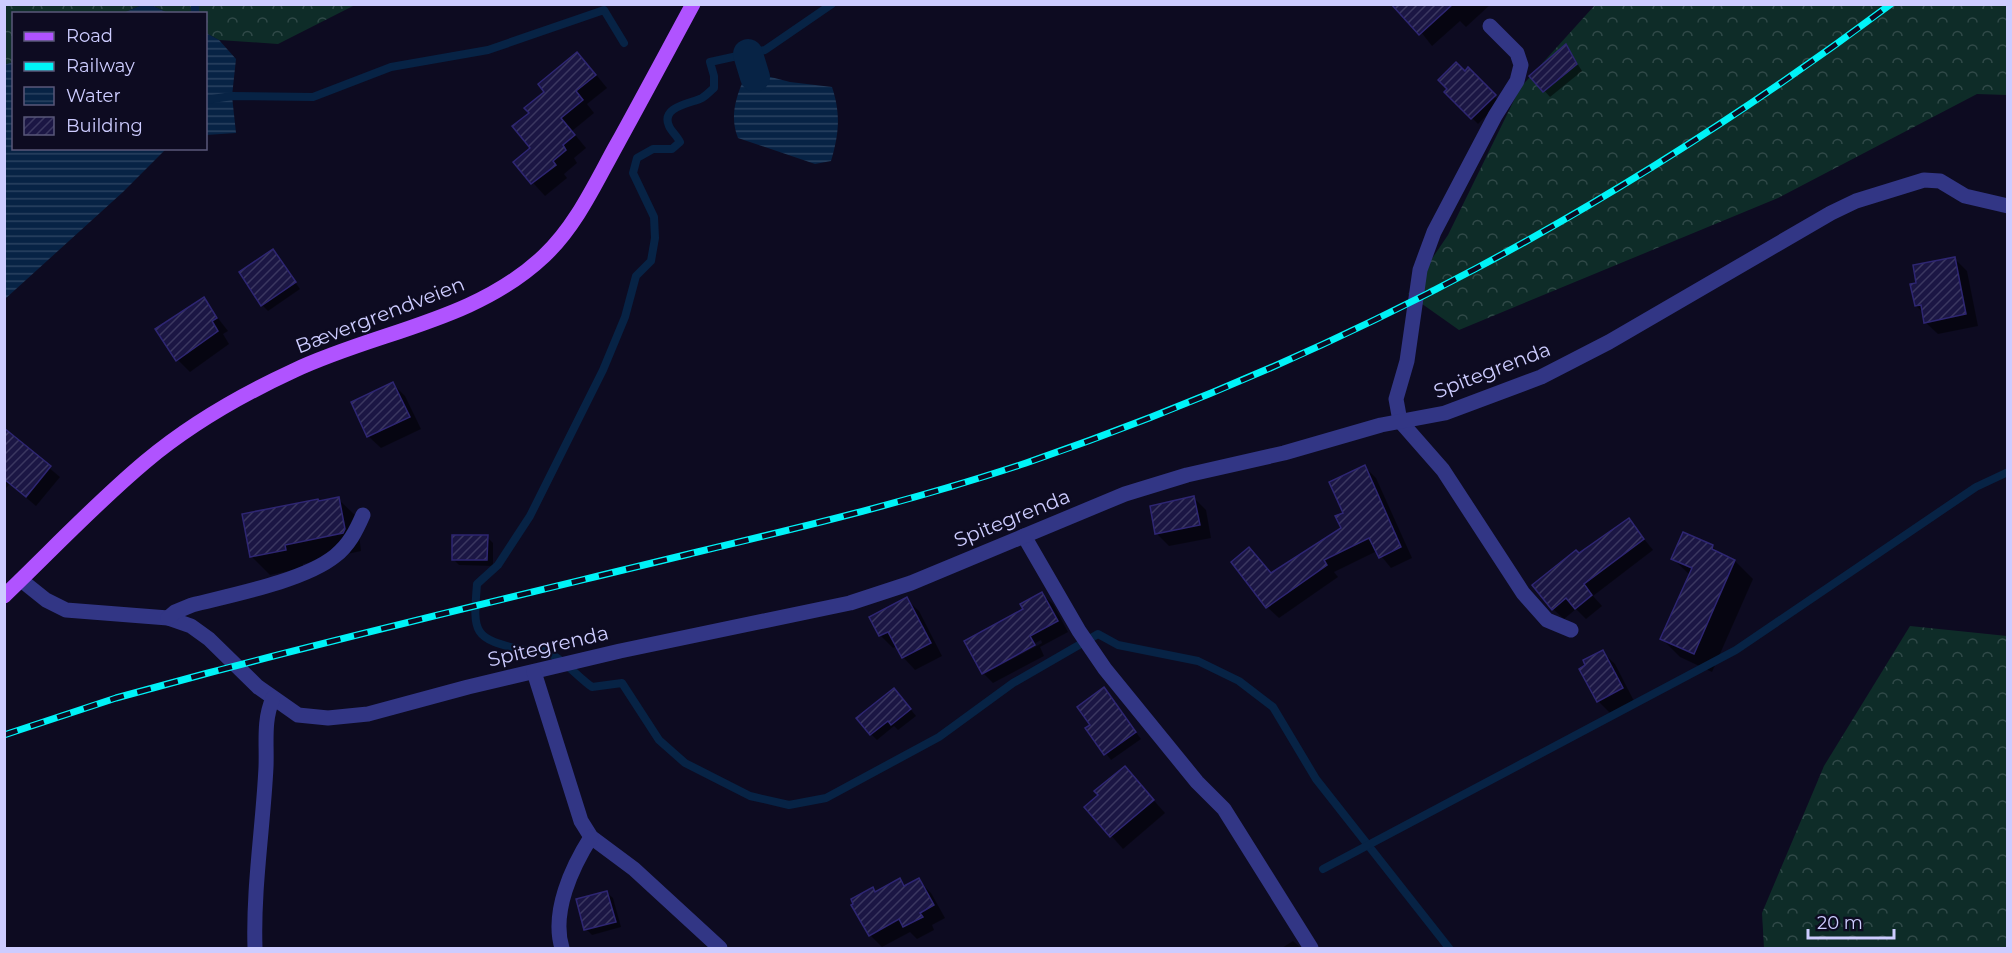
<svg xmlns="http://www.w3.org/2000/svg" width="2012" height="953" font-family="Montserrat,sans-serif">
<style>
.forest{fill:url(#forest-crowns)}
.water{fill:url(#water-rules)}
.shadow{fill:#0007;fill-rule:evenodd}
.lines{fill:none;stroke-linecap:round;stroke-linejoin:round}
.stream{stroke:#072345;stroke-width:8}
.canal{stroke:#072345;stroke-width:30}
.building{fill:url(#building-hatch);stroke:#2e2672;stroke-width:1.5}
.minor{stroke:#323685;stroke-width:15}
.major{stroke:#b053ff;stroke-width:15}
.rail-casing{stroke:#00f3f7;stroke-width:7}
.rail{stroke:#0d0b21;stroke-width:4.5;stroke-dasharray:14;stroke-linecap:butt}
.labels{text-anchor:middle;stroke-width:4.5;stroke-linejoin:round;paint-order:stroke}
.street-label{font-size:20px;fill:#cdccff;stroke:#0d0b21}
</style>
<defs>
<pattern id="forest-crowns" width="20" height="18" patternUnits="userSpaceOnUse" patternTransform="scale(1.5)"><rect width="20" height="18" fill="#0e2c28"/><path d="M2 6a3 3 0 1 1 6 0M12 15a3 3 0 1 1 6 0" fill="none" stroke="#304948"/></pattern>
<pattern id="water-rules" width="6" height="5" patternUnits="userSpaceOnUse" patternTransform="scale(1.5)"><rect width="6" height="5" fill="#072345"/><path d="M0 2.5h6" fill="none" stroke="#2a4261"/></pattern>
<pattern id="building-hatch" width="6" height="6" patternUnits="userSpaceOnUse" patternTransform="scale(1.5)"><rect width="6" height="6" fill="#1b1644"/><path d="M-1 1l2-2M0 6l6-6M5 7l2-2" fill="none" stroke="#3b3760"/></pattern>
</defs>
<rect width="100%" height="100%" fill="#0d0b21"/>
<g class="forest">
<path d="M 5,5 L 142,5 L 123,13 L 14,14 L 13,62 L 5,65 Z"/>
<path d="M 151,5 L 355,5 L 278,44 L 219,40 L 206,33 L 206,14 L 168,13 Z"/>
<path d="M 1595,5 L 2007,5 L 2007,95 L 1977,94 L 1778,198 L 1459,330 L 1408,294 L 1448,235 L 1520,88 Z"/>
<path d="M 1910,626 L 2007,636 L 2007,948 L 1764,948 L 1762,913 L 1824,766 Z"/>
</g>
<g class="water">
<path d="M 142,5 L 151,5 L 168,13 L 123,13 Z"/>
<path d="M 206,33 L 219,40 L 236,59 L 232,96 L 236,133 L 206,135 Z"/>
<path d="M 13,62 L 14,148 L 166,149 L 123,192 L 5,299 L 4,65 Z"/>
<path d="M 763,75 L 790,82 L 832,87 C 841,114 839,134 831,161 L 815,164 L 738,138 C 730,118 735,100 743,81 Z"/>
</g>
<g class="shadow">
<path d="M 1399,4 L 1491,4 L 1466,27 L 1460,21 L 1432,46 Z"/>
<path d="M 1566,46 L 1582,71 L 1550,97 L 1531,76 Z"/>
<path d="M 589,66 L 607,88 L 587,104 L 594,113 L 572,131 L 586,148 L 574,158 L 577,163 L 564,174 L 567,178 L 545,196 L 515,163 L 533,148 Z"/>
<path d="M 1468,70 L 1500,102 L 1478,124 L 1446,92 Z"/>
<path d="M 273,251 L 300,289 L 268,311 L 262,305 Z"/>
<path d="M 1955,259 L 1967,271 L 1978,326 L 1938,334 L 1925,322 L 1924,313 L 1916,306 L 1918,284 Z"/>
<path d="M 203,299 L 228,331 L 223,334 L 229,344 L 190,372 L 178,360 L 157,329 Z"/>
<path d="M 393,384 L 405,396 L 421,429 L 381,448 L 368,436 Z"/>
<path d="M 4,430 L 60,477 L 36,506 L 10,484 L 4,490 Z"/>
<path d="M 1365,467 L 1376,478 L 1412,558 L 1391,568 L 1377,551 L 1334,572 L 1338,577 L 1279,618 L 1267,607 L 1272,574 L 1343,529 L 1345,513 Z"/>
<path d="M 1194,498 L 1206,510 L 1211,538 L 1169,546 L 1157,534 Z"/>
<path d="M 338,499 L 357,517 L 361,551 L 303,564 L 303,568 L 270,575 L 251,556 Z"/>
<path d="M 1628,519 L 1653,550 L 1593,596 L 1602,606 L 1586,619 L 1576,609 L 1564,619 L 1553,609 L 1579,555 Z"/>
<path d="M 487,537 L 493,543 L 493,566 L 459,565 L 453,559 Z"/>
<path d="M 1713,547 L 1721,555 L 1735,561 L 1753,579 L 1712,672 L 1680,657 L 1662,639 L 1690,575 L 1673,559 Z"/>
<path d="M 1042,594 L 1053,604 L 1068,632 L 1040,647 L 1044,656 L 993,683 L 983,673 L 966,642 L 1025,610 L 1022,605 ZM 1041,640 L 1042,643 L 984,674 L 984,671 Z"/>
<path d="M 906,599 L 919,611 L 942,656 L 915,670 L 903,657 L 897,646 L 893,648 L 881,636 L 871,617 Z"/>
<path d="M 1602,652 L 1615,664 L 1634,701 L 1610,713 L 1598,701 Z"/>
<path d="M 1104,689 L 1141,739 L 1111,760 L 1087,729 L 1092,725 Z"/>
<path d="M 899,695 L 916,716 L 898,730 L 894,726 L 877,740 L 871,734 Z"/>
<path d="M 1125,768 L 1165,813 L 1123,849 L 1086,807 Z"/>
<path d="M 900,880 L 907,887 L 918,880 L 931,893 L 945,918 L 932,925 L 934,930 L 917,939 L 910,932 L 882,947 L 870,935 L 873,889 L 876,893 Z"/>
<path d="M 607,893 L 613,898 L 621,927 L 592,935 L 586,929 Z"/>
<path d="M 1293,941 L 1301,948 L 1282,948 Z"/>
</g>
<g class="lines">
<g class="stream">
<path d="M 832,4 L 765,50 L 710,62 L 714,76 L 714,88 C 710,91 707,95 702,98 C 693,103 660,106 669,126 C 671,131 677,136 680,142 L 672,149 L 653,149 L 637,158 L 633,173 L 654,217 L 655,238 L 651,261 L 636,276 L 625,317 L 603,370 L 530,516 L 498,565 L 477,584 C 473,633 472,639 524,650 C 531,652 540,649 547,652 C 563,659 578,677 592,687 L 622,683 L 659,740 L 685,763 L 750,796 L 789,805 L 826,798 L 939,737 L 1013,683 L 1098,634 L 1118,645 L 1198,661 L 1239,681 L 1273,707 L 1316,779 L 1449,948"/>
<path d="M 195,14 L 195,4"/>
<path d="M 206,100 L 232,96 L 313,97 L 391,67 L 488,50 L 604,10 L 624,43"/>
<path d="M 1323,869 L 1736,650 L 1976,487 L 2008,472"/>
</g>
<path class="canal" d="M 748,54 L 755,77"/>
</g>
<g class="building">
<path d="M 1391,4 L 1453,4 L 1419,35 Z"/>
<path d="M 1566,44 L 1577,64 L 1543,92 L 1529,76 Z"/>
<path d="M 577,52 L 596,75 L 576,91 L 583,100 L 561,118 L 575,135 L 563,145 L 566,150 L 553,161 L 556,165 L 531,184 L 513,162 L 530,148 L 512,126 L 529,113 L 524,108 L 544,92 L 538,84 Z"/>
<path d="M 1456,62 L 1465,71 L 1468,67 L 1496,95 L 1471,119 L 1444,92 L 1447,89 L 1438,80 Z"/>
<path d="M 273,249 L 296,282 L 261,306 L 239,272 Z"/>
<path d="M 1955,257 L 1966,314 L 1924,323 L 1921,305 L 1915,306 L 1910,284 L 1916,283 L 1913,265 Z"/>
<path d="M 204,297 L 217,318 L 212,321 L 218,331 L 176,361 L 155,329 Z"/>
<path d="M 393,382 L 410,417 L 367,437 L 351,402 Z"/>
<path d="M 4,428 L 51,466 L 26,497 L 4,479 Z"/>
<path d="M 1365,465 L 1401,547 L 1379,558 L 1369,538 L 1324,560 L 1327,565 L 1266,608 L 1231,562 L 1249,547 L 1271,573 L 1341,528 L 1335,516 L 1343,513 L 1329,482 Z"/>
<path d="M 1194,496 L 1200,525 L 1155,534 L 1150,506 Z"/>
<path d="M 339,497 L 345,529 L 343,533 L 285,545 L 286,550 L 250,557 L 242,514 L 318,499 L 319,501 Z"/>
<path d="M 1629,518 L 1644,539 L 1584,584 L 1592,595 L 1575,609 L 1566,598 L 1552,610 L 1532,585 L 1576,550 L 1579,553 Z"/>
<path d="M 1683,532 L 1713,545 L 1712,549 L 1735,560 L 1694,654 L 1660,639 L 1692,568 L 1671,559 Z"/>
<path d="M 452,535 L 488,535 L 487,560 L 452,560 Z"/>
<path d="M 1042,592 L 1058,621 L 1030,636 L 1035,645 L 982,674 L 964,641 L 1023,609 L 1020,604 Z"/>
<path d="M 907,597 L 931,643 L 902,658 L 888,632 L 879,636 L 869,617 Z"/>
<path d="M 1603,650 L 1623,688 L 1597,702 L 1579,669 L 1585,665 L 1583,660 Z"/>
<path d="M 1104,687 L 1136,732 L 1104,755 L 1085,728 L 1090,725 L 1077,707 Z"/>
<path d="M 894,688 L 911,709 L 891,725 L 888,721 L 870,735 L 856,718 Z"/>
<path d="M 1125,766 L 1154,800 L 1110,837 L 1084,807 L 1098,795 L 1094,791 Z"/>
<path d="M 900,878 L 904,886 L 919,878 L 934,905 L 920,913 L 923,917 L 903,927 L 899,919 L 869,936 L 851,905 L 853,904 L 851,899 L 873,887 L 875,892 Z"/>
<path d="M 607,891 L 616,922 L 584,930 L 576,899 Z"/>
</g>
<g class="lines">
<g class="minor">
<path d="M 1490,26 L 1517,53 L 1521,65 L 1517,81 L 1495,116 L 1434,232 L 1420,270 L 1407,361 L 1396,399 L 1400,421 L 1443,470 L 1523,593 L 1547,620 L 1571,630"/>
<path d="M 1024,536 L 1079,631 L 1105,669 L 1197,782 L 1224,809 L 1311,948"/>
<path d="M 21,580 L 46,600 L 66,610 L 168,618 L 191,626 L 209,639 L 258,687 L 298,715 L 328,718 L 368,714 L 468,687 L 620,651 L 850,603 L 911,583 L 1125,494 L 1187,475 L 1284,453 L 1381,425 L 1445,413 L 1541,377 L 1609,342 L 1831,213 L 1856,201 L 1924,180 L 1940,181 L 1965,196 L 2008,206"/>
<path d="M 168,618 L 175,612 L 192,605 C 231,595 304,581 335,556 C 349,545 356,531 363,515"/>
<path d="M 534,672 L 581,821 L 591,837 L 634,869 L 720,948"/>
<path d="M 255,948 C 253,888 263,828 266,767 C 267,743 263,721 273,698"/>
<path d="M 562,948 C 551,912 572,867 591,837"/>
</g>
<path class="major" d="M 4,596 C 51,551 95,504 145,462 C 189,425 241,395 293,371 C 377,331 474,322 544,256 C 576,226 595,184 616,146 C 642,99 667,52 693,4"/>
<g class="rail-casing">
<path id="rail" d="M 4,735 L 116,698 L 208,673 C 368,631 529,593 689,554 C 802,527 916,500 1026,463 C 1344,354 1622,205 1891,4"/>
</g>
<use href="#rail" class="rail"/>
</g>
<g class="labels">
<g class="street-label">
<text transform="translate(380 315) rotate(-21)" y="7">Bævergrendveien</text>
<text transform="translate(1492 370) rotate(-21)" y="7">Spitegrenda</text>
<text transform="translate(1012 518) rotate(-22)" y="7">Spitegrenda</text>
<text transform="translate(548 646) rotate(-13)" y="7">Spitegrenda</text>
</g>
</g>
<rect width="2012" height="953" fill="none" stroke="#cdccff" stroke-width="12"/>
<rect x="12" y="12" width="195" height="138" fill="#0d0b21" stroke="#5a587a" stroke-width="1.5"/>
<rect x="24" y="32" width="30" height="9" fill="#b053ff" stroke="#5a587a" stroke-width="1.5"/>
<text x="66" y="42" font-size="18" fill="#cdccff">Road</text>
<rect x="24" y="62" width="30" height="9" fill="#00f3f7" stroke="#5a587a" stroke-width="1.5"/>
<text x="66" y="72" font-size="18" fill="#cdccff">Railway</text>
<rect x="24" y="87" width="30" height="18" fill="url(#water-rules)" stroke="#5a587a" stroke-width="1.5"/>
<text x="66" y="102" font-size="18" fill="#cdccff">Water</text>
<rect x="24" y="117" width="30" height="18" fill="url(#building-hatch)" stroke="#5a587a" stroke-width="1.5"/>
<text x="66" y="132" font-size="18" fill="#cdccff">Building</text>
<path d="M1808 929v9h86v-9" fill="none" stroke="#cdccff" stroke-width="3"/>
<text x="1817" y="929" font-size="18" fill="#cdccff" stroke="#0d0b21" stroke-width="4.5" paint-order="stroke">20 m</text>
</svg>
